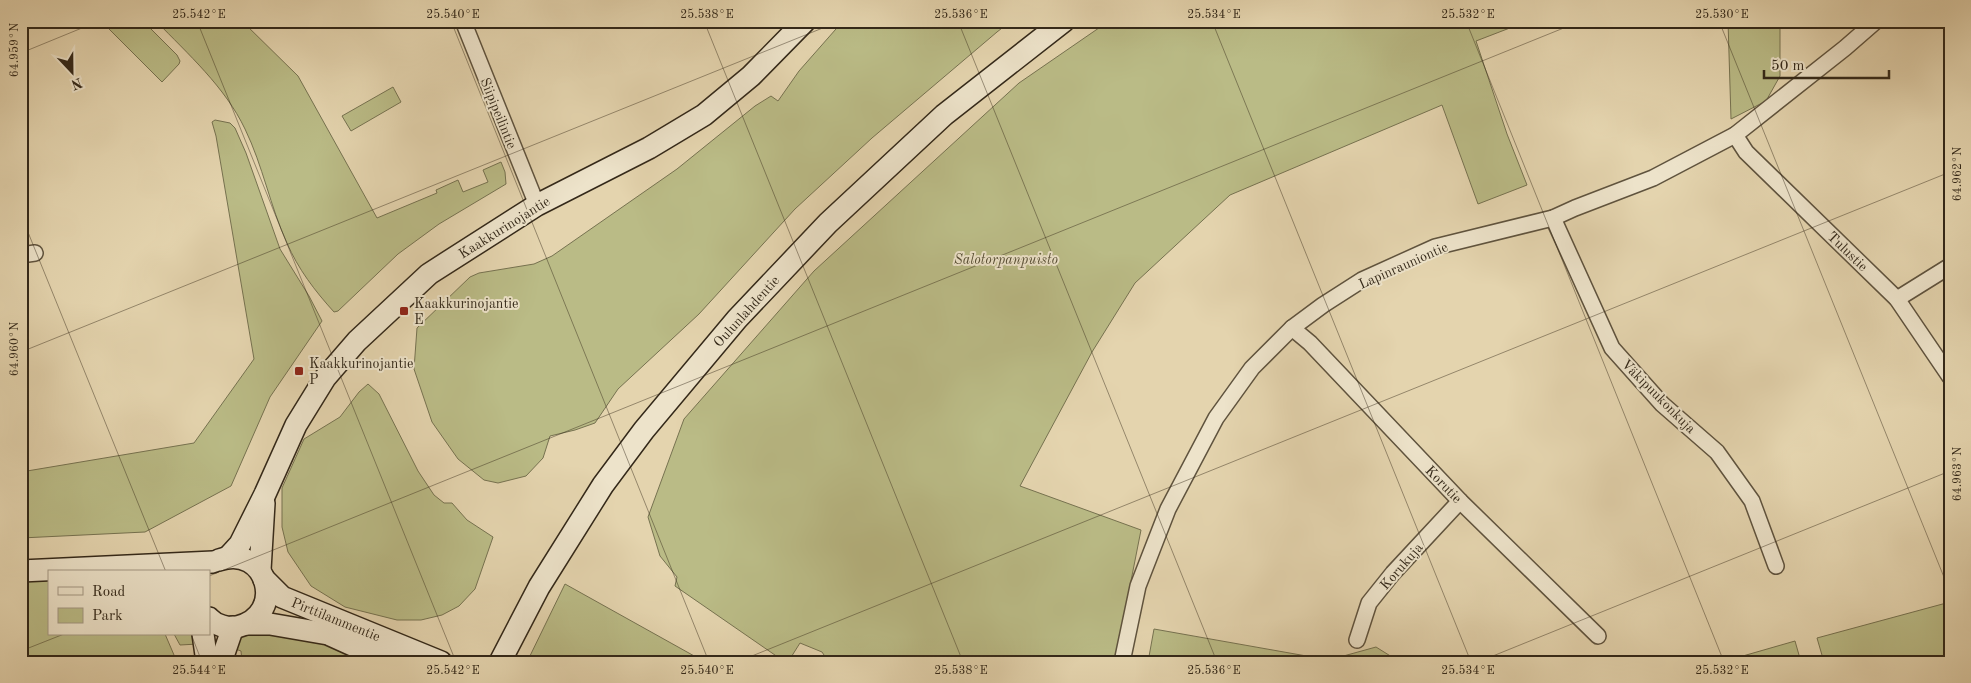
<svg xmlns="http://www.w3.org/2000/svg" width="1971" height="683" font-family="'Old Standard TT',serif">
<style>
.green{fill:#babb86;stroke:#767250}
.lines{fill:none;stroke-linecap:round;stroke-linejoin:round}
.street-casing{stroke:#5f533e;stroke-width:18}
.secondary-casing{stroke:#332819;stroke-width:24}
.street{stroke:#ede3ca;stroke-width:15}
.secondary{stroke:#ede3ca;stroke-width:21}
.ticks{fill:none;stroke:#332819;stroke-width:1;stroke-opacity:0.45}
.poi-dot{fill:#8f2418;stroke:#ede3ca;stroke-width:2}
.labels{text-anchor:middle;stroke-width:4;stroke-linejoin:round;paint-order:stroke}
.street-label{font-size:14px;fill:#332819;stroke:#ede3ca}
.park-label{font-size:14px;font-style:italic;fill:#554d34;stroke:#ede3ca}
.poi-label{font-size:14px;fill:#332819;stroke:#ede3ca;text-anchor:start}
.neatline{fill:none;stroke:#332819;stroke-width:2}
.ticks-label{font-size:12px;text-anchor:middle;fill:#332819}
</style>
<rect width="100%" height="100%" fill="#e4d4ae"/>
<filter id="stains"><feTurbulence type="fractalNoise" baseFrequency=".004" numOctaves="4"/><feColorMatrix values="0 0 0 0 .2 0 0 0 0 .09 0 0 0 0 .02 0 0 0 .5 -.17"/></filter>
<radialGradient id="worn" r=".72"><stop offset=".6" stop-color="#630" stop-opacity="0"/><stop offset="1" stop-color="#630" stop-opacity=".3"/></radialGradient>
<g class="green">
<path d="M 101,21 L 143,21 L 177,55 L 180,61 L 179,64 L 162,82 Z"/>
<path d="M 156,21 L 242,21 L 298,76 L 377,218 L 437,193 L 436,190 L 458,180 L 463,192 L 488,182 L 483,170 L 501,162 L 505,172 L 506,184 L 439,224 L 398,254 L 338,311 L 334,312 C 315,291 298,269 287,243 C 270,206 263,166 245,129 C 225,87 188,54 156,21 Z"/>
<path d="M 843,21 L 1011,21 L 997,32 L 872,138 L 795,209 L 699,314 L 618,389 L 595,423 L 575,430 L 550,436 L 543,458 L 526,476 L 498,483 L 484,480 L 458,459 L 432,422 L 414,369 L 417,328 L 470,277 L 479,273 L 534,264 L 552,256 L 677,169 L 755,106 L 771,96 L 778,101 L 799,71 Z"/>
<path d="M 1109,21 L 1528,21 L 1476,41 L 1507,134 L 1527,185 L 1478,204 L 1442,105 L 1230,195 L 1135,283 L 1092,352 L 1020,486 L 1141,530 L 1115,662 L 825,662 L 826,658 L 822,652 L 800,643 L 788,662 L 785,662 L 675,586 L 677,577 L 660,556 L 648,517 L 684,419 L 814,271 L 1019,83 Z"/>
<path d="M 1728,21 L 1780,21 L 1780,76 L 1766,101 L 1731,119 Z"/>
<path d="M 393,87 L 401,102 L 351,131 L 342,116 Z"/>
<path d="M 215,120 L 230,123 L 235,128 L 246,153 L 280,249 L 309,296 L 322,321 L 270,397 L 231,486 L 145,532 L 21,538 L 21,472 L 194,443 L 254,359 L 216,136 L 212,122 Z"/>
<path d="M 368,384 L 379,394 L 418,471 L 434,495 L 444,503 L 452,503 L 467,520 L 493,537 L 475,589 L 459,606 L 442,615 L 421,620 L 397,620 L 345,607 L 311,586 L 288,552 L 282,527 L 282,488 L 304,439 L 340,417 L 359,392 Z"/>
<path d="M 21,579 L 49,580 L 49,634 L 165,634 L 177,662 L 21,662 Z"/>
<path d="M 565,584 L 705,662 L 527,662 Z"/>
<path d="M 1950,602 L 1950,662 L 1824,662 L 1817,638 Z"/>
<path d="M 1154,629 L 1329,660 L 1376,647 L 1400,662 L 1148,662 Z"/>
<path d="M 257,632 L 309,637 L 368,662 L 242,662 L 241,651 L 230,647 L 242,636 Z"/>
<path d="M 174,634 L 197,634 L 198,644 L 180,645 Z"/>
<path d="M 1795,641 L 1801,662 L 1722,662 Z"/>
</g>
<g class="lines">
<g class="street-casing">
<g id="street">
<path d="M 463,21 L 537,205"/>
<path d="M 1735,135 L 1746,152 L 1897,299 L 1950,377"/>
<path d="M 1553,218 L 1612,348 L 1662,404 L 1717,452 L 1752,501 L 1776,566"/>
<path d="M 21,255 L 35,253"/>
<path d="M 1897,299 L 1950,266"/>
<path d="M 1292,328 L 1310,343 L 1460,501 L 1598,636"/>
<path d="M 1357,640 L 1369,603 L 1393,573 L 1460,501"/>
<path d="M 1122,662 L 1138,586 L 1168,509 L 1216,418 L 1252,368 L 1292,328 L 1323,305 L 1362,280 L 1435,247 L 1553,218 L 1575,208 L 1653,178 L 1735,135 L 1845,48 L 1876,21"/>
</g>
</g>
<g class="secondary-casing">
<g id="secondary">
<path d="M 229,556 L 240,544 L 265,494 L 296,425 L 325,378 L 357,341 L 429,274 L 537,205 L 649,148 L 704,115 L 751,76 L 805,21"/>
<path d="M 260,570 L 264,503"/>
<path d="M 21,571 L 213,562"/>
<path d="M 264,579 L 282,597 L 441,662"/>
<path d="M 209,618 C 215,625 228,629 237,627 C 288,615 267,543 219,560"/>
<path d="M 247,624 L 270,624 L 328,634 L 390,662"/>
<path d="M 203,634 L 207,662"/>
<path d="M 221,662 L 233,627"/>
<path d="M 500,662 L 539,587 L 603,485 L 644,430 L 737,319 L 828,223 L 944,115 L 1064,21"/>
</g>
</g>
<use href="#street" class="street"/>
<use href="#secondary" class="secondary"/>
</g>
<path class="ticks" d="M 197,21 L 456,662M 451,21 L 709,662M 704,21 L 963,662M 958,21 L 1217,662M 1212,21 L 1471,662M 1466,21 L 1724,662M 1719,21 L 1950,592M 21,53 L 99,21M 21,215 L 166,572M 21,352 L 840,21M 209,576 L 1581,21M 191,634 L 202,662M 21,651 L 64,634M 737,662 L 1950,172M 1478,662 L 1950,471"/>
<g class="poi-dot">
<rect x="399" y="306" width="10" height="10" rx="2.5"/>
<rect x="294" y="366" width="10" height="10" rx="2.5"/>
</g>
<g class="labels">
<g class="street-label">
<text transform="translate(499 113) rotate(68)" y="5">Siipipeilintie</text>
<text transform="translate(504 227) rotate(-32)" y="5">Kaakkurinojantie</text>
<text transform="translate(1848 251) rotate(44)" y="5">Tulustie</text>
<text transform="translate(1403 265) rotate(-24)" y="5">Lapinrauniontie</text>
<text transform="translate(746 311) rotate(-48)" y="5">Oulunlahdentie</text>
<text transform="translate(1659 396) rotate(45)" y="5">Väkipuukonkuja</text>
<text transform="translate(1444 484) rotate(46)" y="5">Korutie</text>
<text transform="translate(1401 566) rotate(-49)" y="5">Korukuja</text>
<text transform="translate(336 619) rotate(22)" y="5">Pirttilammentie</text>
</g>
<g class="park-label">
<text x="1006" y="264">Salotorpanpuisto</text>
</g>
<g class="poi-label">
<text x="414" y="308">Kaakkurinojantie<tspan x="414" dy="16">E</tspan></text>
<text x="309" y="368">Kaakkurinojantie<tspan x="309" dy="16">P</tspan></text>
</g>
</g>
<rect width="1971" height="683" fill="none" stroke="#e4d4ae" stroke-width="55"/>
<rect x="48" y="570" width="162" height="65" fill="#ede3ca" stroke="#a39883"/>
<rect x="58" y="587" width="25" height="8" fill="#ede3ca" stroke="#a39883"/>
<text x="92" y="596" font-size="15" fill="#332819">Road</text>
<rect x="58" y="608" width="25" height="15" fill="#babb86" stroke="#a39883"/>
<text x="92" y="620" font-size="15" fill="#332819">Park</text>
<g transform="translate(72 72) rotate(158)" stroke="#ede3ca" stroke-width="4" paint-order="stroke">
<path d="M0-4L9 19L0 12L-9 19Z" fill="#332819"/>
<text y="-8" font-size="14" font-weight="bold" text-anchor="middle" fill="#332819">N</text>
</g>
<path d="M1764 70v8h125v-8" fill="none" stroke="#332819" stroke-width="2.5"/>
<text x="1771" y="70" font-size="15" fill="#332819" stroke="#ede3ca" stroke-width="4" paint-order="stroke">50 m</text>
<rect x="28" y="28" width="1916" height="628" class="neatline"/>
<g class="ticks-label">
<text x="199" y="18">25.542°E</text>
<text x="453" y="18">25.540°E</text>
<text x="707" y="18">25.538°E</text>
<text x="961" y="18">25.536°E</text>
<text x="1214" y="18">25.534°E</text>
<text x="1468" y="18">25.532°E</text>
<text x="1722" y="18">25.530°E</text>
<text transform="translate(14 50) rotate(-90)" y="4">64.959°N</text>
<text transform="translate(1957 174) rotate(-90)" y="4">64.962°N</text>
<text transform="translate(14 349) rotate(-90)" y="4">64.960°N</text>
<text transform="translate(1957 474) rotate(-90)" y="4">64.963°N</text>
<text x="199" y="674">25.544°E</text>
<text x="453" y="674">25.542°E</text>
<text x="707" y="674">25.540°E</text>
<text x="961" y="674">25.538°E</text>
<text x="1214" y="674">25.536°E</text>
<text x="1468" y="674">25.534°E</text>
<text x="1722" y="674">25.532°E</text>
</g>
<rect width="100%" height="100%" filter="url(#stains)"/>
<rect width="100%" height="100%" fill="url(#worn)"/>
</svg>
